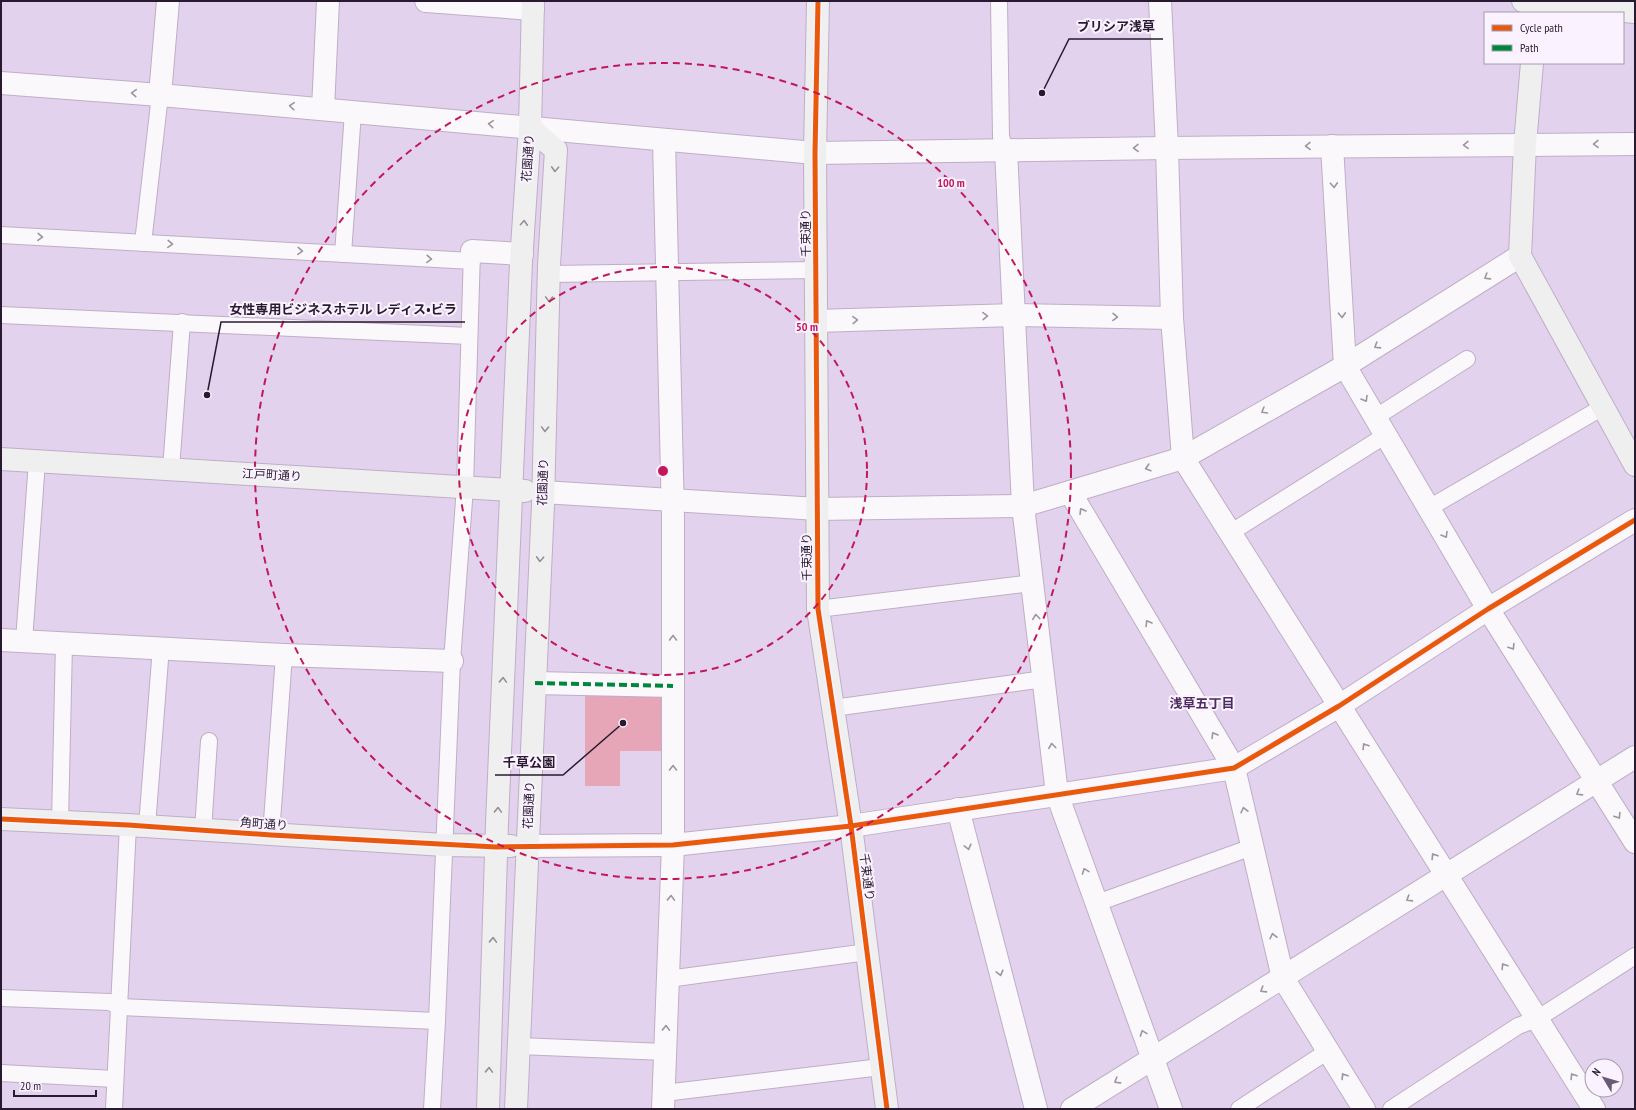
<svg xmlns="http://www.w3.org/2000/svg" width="1636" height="1110" font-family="'PT Sans Narrow','Noto Sans JP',sans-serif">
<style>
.green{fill:#e7a5b8}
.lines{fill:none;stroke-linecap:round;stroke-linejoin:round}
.lane-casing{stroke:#beaec6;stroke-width:18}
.street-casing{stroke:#beaec6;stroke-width:24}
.secondary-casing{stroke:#beaec6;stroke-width:24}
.path{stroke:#ddd8e0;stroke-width:2.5;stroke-dasharray:2 3;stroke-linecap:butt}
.lane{stroke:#fbf8fc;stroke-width:16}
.street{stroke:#fbf8fc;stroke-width:22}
.secondary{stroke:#f0eff0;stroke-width:22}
.quiet{stroke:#00873e;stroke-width:4;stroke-dasharray:8 4;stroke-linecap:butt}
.cycleway-casing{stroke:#faf2ff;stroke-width:8}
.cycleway{stroke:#e8590c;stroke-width:5}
.oneway{stroke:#9c94a1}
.oneway2{stroke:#968f9a}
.ring{fill:none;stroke:#c2185b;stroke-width:2;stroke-dasharray:7 5}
.labels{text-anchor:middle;stroke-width:4;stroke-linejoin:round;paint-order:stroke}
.street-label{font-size:12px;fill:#291a31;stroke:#faf2ff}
.neighbourhood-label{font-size:13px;font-weight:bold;fill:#4c2b5e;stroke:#faf2ff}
.centre{fill:#c2185b;stroke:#faf2ff;stroke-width:2}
.ring-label{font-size:12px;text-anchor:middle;font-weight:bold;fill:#c2185b;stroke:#faf2ff;stroke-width:4;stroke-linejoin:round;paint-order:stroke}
.leader{fill:none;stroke:#291a31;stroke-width:1.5}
.callout-dot{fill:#291a31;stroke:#faf2ff;stroke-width:1.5}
.callout-label{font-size:13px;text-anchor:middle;font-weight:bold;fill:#291a31;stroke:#faf2ff;stroke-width:4;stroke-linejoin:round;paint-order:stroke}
</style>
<rect width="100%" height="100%" fill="#e3d2ed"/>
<path class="green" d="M 585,694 L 661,694 L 662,751 L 620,751 L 620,786 L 585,786 Z"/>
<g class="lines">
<g class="lane-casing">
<g id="lane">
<path d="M 999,1 L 1001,137 L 1006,150"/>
<path d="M 1,235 L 472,261"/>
<path d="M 143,243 L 160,95"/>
<path d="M 343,254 L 353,112"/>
<path d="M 550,274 L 816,270"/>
<path d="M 1,315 L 469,336"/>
<path d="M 1376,417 L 1467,359"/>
<path d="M 171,469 L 182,322"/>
<path d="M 1429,508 L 1603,407"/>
<path d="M 1230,533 L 1386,435"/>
<path d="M 818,609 L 1032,583"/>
<path d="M 24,641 L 37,461"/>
<path d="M 833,708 L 1044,679"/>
<path d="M 60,823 L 64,643"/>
<path d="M 147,826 L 161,647"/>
<path d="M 203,830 L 209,741"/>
<path d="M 271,835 L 284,655"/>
<path d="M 1097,903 L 1252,847"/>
<path d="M 668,979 L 867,952"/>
<path d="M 1,998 L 110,1002 L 120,1007 L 437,1021"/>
<path d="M 519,1046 L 665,1052"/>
<path d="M 1,1073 L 115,1079"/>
<path d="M 664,1093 L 881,1067"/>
<path d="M 114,1109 L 128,825"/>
<path d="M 432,1109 L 437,1021 L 452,661 L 465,487 L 472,251"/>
<path d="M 1239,1109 L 1328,1051"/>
<path d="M 1391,1109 L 1518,1026 L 1537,1019 L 1635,956"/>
</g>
</g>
<g class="street-casing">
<g id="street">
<path d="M 426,1 L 533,9"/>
<path d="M 1160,1 L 1167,148 L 1172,318 L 1183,458 L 1594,1109"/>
<path d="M 1,83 L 160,95 L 815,153 L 1167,148 L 1635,144"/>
<path d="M 160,95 L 168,1"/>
<path d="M 323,109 L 328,1"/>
<path d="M 1332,146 L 1345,366 L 1488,609 L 1635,842"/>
<path d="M 1006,150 L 1023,506 L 1057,794 L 1171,1109"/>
<path d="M 472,251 L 522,254"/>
<path d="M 816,321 L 1015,315 L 1172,318"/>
<path d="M 543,492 L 817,509 L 1023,506 L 1183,458 L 1345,366 L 1520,256"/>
<path d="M 1070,492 L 1234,768 L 1283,978 L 1364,1109"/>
<path d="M 1,640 L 284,655 L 452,661"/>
<path d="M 535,683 L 673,686"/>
<path d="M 958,809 L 1036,1109"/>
<path d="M 527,846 L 673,845 L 851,826 L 1234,768 L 1339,706 L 1488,609 L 1635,520"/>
<path d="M 663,1109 L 673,845 L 673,517 L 664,140"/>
<path d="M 1072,1109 L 1635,757"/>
</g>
</g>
<g class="secondary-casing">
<g id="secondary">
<path d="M 818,1 L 815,153 L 818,609 L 851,826 L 887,1109"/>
<path d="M 1523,1 L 1635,12"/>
<path d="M 1532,63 L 1525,144 L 1520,256 L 1635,465"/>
<path d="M 1,459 L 525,491"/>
<path d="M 1,819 L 128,825 L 444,845 L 511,846"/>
<path d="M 488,1109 L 497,823 L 521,262 L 530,128 L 533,1"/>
<path d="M 516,1109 L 543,504 L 549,265 L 556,150 L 530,128"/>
</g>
</g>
<path class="path" d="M 393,555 L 397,509"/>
<use href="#lane" class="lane"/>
<use href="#street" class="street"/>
<use href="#secondary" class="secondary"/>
<path class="quiet" d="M 535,683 L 673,686"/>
<g class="cycleway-casing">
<g id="cycleway">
<path d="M 818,1 L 815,153 L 818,609 L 851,826 L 887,1109"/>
<path d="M 1,819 L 128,825 L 271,835 L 496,847 L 673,845 L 851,826 L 1234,768 L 1339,706 L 1488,609 L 1635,520"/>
</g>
</g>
<use href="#cycleway" class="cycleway"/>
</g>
<defs><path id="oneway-chevron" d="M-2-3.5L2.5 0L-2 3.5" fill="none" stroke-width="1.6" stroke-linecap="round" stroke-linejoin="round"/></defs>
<g class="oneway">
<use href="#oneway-chevron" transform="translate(134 93) rotate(-176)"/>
<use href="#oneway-chevron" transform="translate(292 106) rotate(-175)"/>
<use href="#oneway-chevron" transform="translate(491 124) rotate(-175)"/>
<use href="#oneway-chevron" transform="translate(1596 144) rotate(179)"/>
<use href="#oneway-chevron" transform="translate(1466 145) rotate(179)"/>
<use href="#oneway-chevron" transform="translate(1308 146) rotate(179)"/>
<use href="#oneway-chevron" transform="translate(1136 148) rotate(179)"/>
<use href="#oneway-chevron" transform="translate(1334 185) rotate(87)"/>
<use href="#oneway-chevron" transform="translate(40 237) rotate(3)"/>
<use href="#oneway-chevron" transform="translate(170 244) rotate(3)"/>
<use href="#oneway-chevron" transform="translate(300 251) rotate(3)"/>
<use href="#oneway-chevron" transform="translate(429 259) rotate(3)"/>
<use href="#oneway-chevron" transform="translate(1487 277) rotate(148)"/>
<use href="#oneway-chevron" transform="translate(1342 315) rotate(87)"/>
<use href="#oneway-chevron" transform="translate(985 316) rotate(-2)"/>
<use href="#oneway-chevron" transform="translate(1115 317) rotate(1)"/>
<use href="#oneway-chevron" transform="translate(855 320) rotate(-2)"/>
<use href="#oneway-chevron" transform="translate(1377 346) rotate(148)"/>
<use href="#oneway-chevron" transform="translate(1365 399) rotate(59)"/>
<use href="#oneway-chevron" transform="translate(1264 411) rotate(150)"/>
<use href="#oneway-chevron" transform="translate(1148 468) rotate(163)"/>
<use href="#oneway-chevron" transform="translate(1082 511) rotate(-121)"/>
<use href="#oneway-chevron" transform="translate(1445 535) rotate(59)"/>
<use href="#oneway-chevron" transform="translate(1036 617) rotate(-97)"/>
<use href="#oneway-chevron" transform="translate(1148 623) rotate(-121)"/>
<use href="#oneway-chevron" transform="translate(673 638) rotate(-90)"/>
<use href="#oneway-chevron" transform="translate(1512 647) rotate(58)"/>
<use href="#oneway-chevron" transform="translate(1214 735) rotate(-121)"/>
<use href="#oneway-chevron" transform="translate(1052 746) rotate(-97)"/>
<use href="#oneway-chevron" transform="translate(1365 746) rotate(-122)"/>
<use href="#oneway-chevron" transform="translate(673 768) rotate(-90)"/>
<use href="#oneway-chevron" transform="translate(1579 793) rotate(148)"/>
<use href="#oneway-chevron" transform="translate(1244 810) rotate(-103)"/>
<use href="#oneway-chevron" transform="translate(1618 816) rotate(58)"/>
<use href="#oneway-chevron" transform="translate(968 847) rotate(75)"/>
<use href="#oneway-chevron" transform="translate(1434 856) rotate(-122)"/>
<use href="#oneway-chevron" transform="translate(1085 871) rotate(-110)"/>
<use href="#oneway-chevron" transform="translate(671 898) rotate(-88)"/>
<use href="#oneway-chevron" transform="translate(1409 899) rotate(148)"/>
<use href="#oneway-chevron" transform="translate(1273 936) rotate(-103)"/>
<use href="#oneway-chevron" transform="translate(1504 966) rotate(-122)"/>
<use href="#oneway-chevron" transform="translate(1000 973) rotate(75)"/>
<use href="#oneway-chevron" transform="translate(1263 990) rotate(148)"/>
<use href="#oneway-chevron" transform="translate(666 1028) rotate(-88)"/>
<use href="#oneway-chevron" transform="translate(1143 1033) rotate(-110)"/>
<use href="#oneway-chevron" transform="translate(1344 1076) rotate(-122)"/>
<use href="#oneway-chevron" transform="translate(1573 1076) rotate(-122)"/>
<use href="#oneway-chevron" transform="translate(1117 1081) rotate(148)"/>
</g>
<g class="oneway2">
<use href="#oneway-chevron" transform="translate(555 169) rotate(93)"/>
<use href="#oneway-chevron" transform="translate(524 223) rotate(-86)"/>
<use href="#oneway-chevron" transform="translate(549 299) rotate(92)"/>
<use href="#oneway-chevron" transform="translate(545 429) rotate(92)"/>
<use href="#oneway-chevron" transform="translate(540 559) rotate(93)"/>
<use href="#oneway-chevron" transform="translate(503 680) rotate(-88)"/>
<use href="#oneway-chevron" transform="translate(498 810) rotate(-88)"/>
<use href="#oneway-chevron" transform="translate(493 940) rotate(-88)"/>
<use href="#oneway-chevron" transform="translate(489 1070) rotate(-88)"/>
</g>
<g class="ring">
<circle cx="663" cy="471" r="204"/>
<circle cx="663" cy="471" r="408"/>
</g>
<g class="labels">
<g class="street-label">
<text transform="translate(528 158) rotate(-86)" y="4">花園通り</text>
<text transform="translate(806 233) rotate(-90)" y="4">千束通り</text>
<text transform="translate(272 475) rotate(3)" y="4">江戸町通り</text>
<text transform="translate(543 482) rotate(-88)" y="4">花園通り</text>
<text transform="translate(807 557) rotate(-90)" y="4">千束通り</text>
<text transform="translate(529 805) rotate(-87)" y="4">花園通り</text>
<text transform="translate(264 824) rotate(4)" y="4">角町通り</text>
<text transform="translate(867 877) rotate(83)" y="4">千束通り</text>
</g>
<g class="neighbourhood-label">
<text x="1202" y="708">浅草五丁目</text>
</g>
</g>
<circle cx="663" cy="471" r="6" class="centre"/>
<g class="ring-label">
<text x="951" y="187">100 m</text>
<text x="807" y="331">50 m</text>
</g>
<path class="leader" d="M1042 93L1069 39H1163M207 395L221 322H465M623 723L563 775H495"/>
<g class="callout-dot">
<circle cx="1042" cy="93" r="4"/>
<circle cx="207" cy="395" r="4"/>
<circle cx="623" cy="723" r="4"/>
</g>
<g class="callout-label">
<text x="1116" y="31">ブリシア浅草</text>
<text x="343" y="314">女性専用ビジネスホテル レディス•ビラ</text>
<text x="529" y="767">千草公園</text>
</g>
<rect width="1636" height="1110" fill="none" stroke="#291a31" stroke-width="4"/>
<rect x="1484" y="12" width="140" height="52" fill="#faf2ff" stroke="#a69cad"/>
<rect x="1492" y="25" width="20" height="6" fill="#e8590c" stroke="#a69cad"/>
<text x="1520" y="32" font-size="12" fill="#291a31">Cycle path</text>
<rect x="1492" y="45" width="20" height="6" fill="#00873e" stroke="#a69cad"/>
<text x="1520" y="52" font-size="12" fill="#291a31">Path</text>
<g transform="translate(1604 1078) rotate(308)"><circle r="19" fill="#faf2ff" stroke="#a69cad"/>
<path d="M0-3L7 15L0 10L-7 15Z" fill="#6a5a73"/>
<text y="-6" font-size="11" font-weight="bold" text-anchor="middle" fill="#291a31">N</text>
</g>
<path d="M14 1090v6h82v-6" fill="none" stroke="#291a31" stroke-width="2"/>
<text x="20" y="1090" font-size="12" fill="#291a31" stroke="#faf2ff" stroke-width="3" paint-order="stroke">20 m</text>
</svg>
